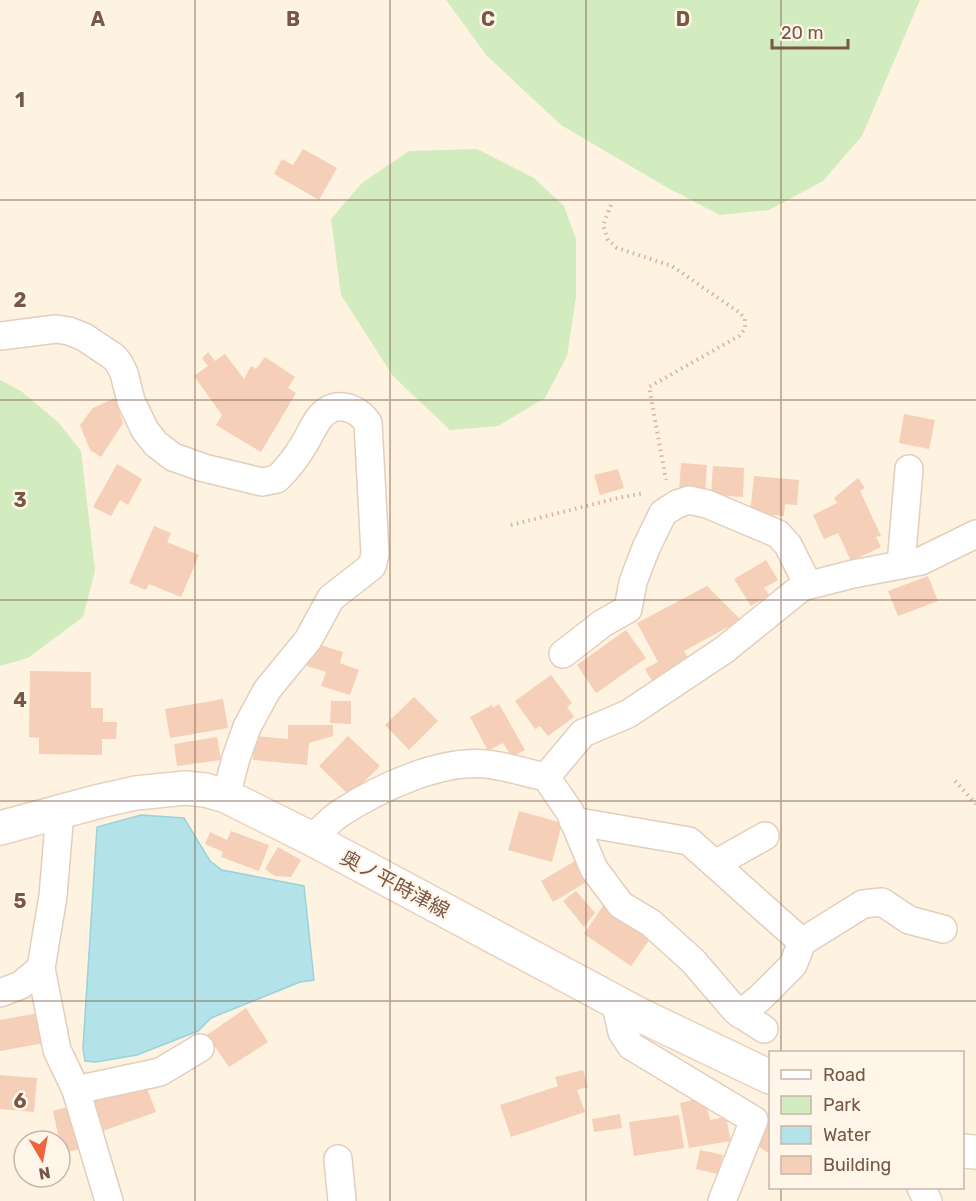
<svg xmlns="http://www.w3.org/2000/svg" width="976" height="1201" font-family="Rubik,'Noto Sans JP',sans-serif">
<style>
.green{fill:#d2ecbf}
.water{fill:#b4e2e9;stroke:#9ad2db;stroke-width:1.5}
.building{fill:#f5cfb7}
.lines{fill:none;stroke-linecap:round;stroke-linejoin:round}
.street-casing{stroke:#e3cebc;stroke-width:30}
.secondary-casing{stroke:#ead1bc;stroke-width:36}
.path{stroke:#dab29a;stroke-width:4;stroke-dasharray:1.5 4.5;stroke-linecap:butt}
.street{stroke:#fff;stroke-width:27}
.secondary{stroke:#fff;stroke-width:33}
.grid{fill:none;stroke:#775746;stroke-width:1.5;stroke-opacity:0.55}
.labels{text-anchor:middle;stroke-width:5;stroke-linejoin:round;paint-order:stroke}
.street-label{font-size:20px;fill:#775746;stroke:#fff6e9}
.grid-label{font-size:20px;text-anchor:middle;font-weight:bold;fill:#775746;stroke:#fff6e9;stroke-width:5;stroke-linejoin:round;paint-order:stroke}
</style>
<rect width="100%" height="100%" fill="#fef2e1"/>
<g class="green">
<path d="M 446,0 L 920,0 L 862,136 L 823,181 L 769,210 L 720,215 L 668,188 L 561,125 L 487,56 Z"/>
<path d="M 477,149 L 534,178 L 564,206 L 576,239 L 576,297 L 567,356 L 545,398 L 498,426 L 450,430 L 393,376 L 341,295 L 331,219 L 362,183 L 409,151 Z"/>
<path d="M 0,380 L 21,391 L 59,423 L 81,451 L 95,571 L 83,617 L 28,658 L 0,666 Z"/>
</g>
<path class="water" d="M 141,815 L 184,818 L 210,861 L 222,870 L 304,886 L 314,980 L 300,982 L 211,1018 L 198,1031 L 137,1055 L 96,1062 L 85,1061 L 83,1048 L 97,827 Z"/>
<g class="building">
<path d="M 303,149 L 337,168 L 319,200 L 274,174 L 282,159 L 293,165 Z"/>
<path d="M 208,352 L 215,361 L 225,354 L 244,379 L 251,366 L 256,369 L 265,357 L 295,377 L 288,388 L 296,393 L 261,452 L 216,425 L 222,415 L 194,376 L 208,366 L 202,358 Z"/>
<path d="M 115,398 L 123,423 L 101,457 L 90,450 L 80,425 L 93,408 Z"/>
<path d="M 904,414 L 935,420 L 929,449 L 899,443 Z"/>
<path d="M 681,463 L 707,465 L 705,493 L 679,492 Z"/>
<path d="M 117,464 L 142,479 L 128,505 L 120,500 L 111,516 L 93,507 Z"/>
<path d="M 713,466 L 744,468 L 743,497 L 711,495 Z"/>
<path d="M 618,469 L 624,488 L 600,495 L 594,475 Z"/>
<path d="M 754,476 L 799,480 L 797,505 L 785,504 L 784,516 L 750,513 Z"/>
<path d="M 858,478 L 865,488 L 860,491 L 881,536 L 876,537 L 881,547 L 851,561 L 838,533 L 824,539 L 813,515 L 837,503 L 834,498 Z"/>
<path d="M 154,526 L 171,533 L 167,542 L 199,555 L 181,597 L 149,584 L 146,590 L 129,583 Z"/>
<path d="M 766,560 L 778,580 L 764,588 L 769,595 L 751,606 L 734,579 Z"/>
<path d="M 928,576 L 938,601 L 898,616 L 888,591 Z"/>
<path d="M 707,586 L 741,620 L 684,651 L 689,660 L 652,681 L 645,669 L 658,662 L 637,623 Z"/>
<path d="M 626,630 L 646,658 L 596,693 L 577,665 Z"/>
<path d="M 314,643 L 343,652 L 340,663 L 359,670 L 350,695 L 321,686 L 326,672 L 307,666 Z"/>
<path d="M 30,671 L 91,672 L 91,708 L 103,708 L 103,722 L 117,722 L 116,739 L 102,739 L 102,755 L 39,754 L 39,738 L 29,737 Z"/>
<path d="M 551,675 L 572,703 L 567,707 L 574,717 L 548,736 L 540,726 L 535,729 L 515,701 Z"/>
<path d="M 414,697 L 438,721 L 409,750 L 385,725 Z"/>
<path d="M 223,699 L 228,728 L 170,738 L 165,709 Z"/>
<path d="M 331,701 L 351,701 L 351,724 L 330,723 Z"/>
<path d="M 499,704 L 525,750 L 512,757 L 503,743 L 488,751 L 470,717 L 492,705 L 493,708 Z"/>
<path d="M 288,725 L 333,725 L 333,736 L 309,743 L 307,765 L 253,760 L 255,736 L 288,739 Z"/>
<path d="M 348,736 L 380,766 L 350,796 L 319,766 Z"/>
<path d="M 217,737 L 221,760 L 177,766 L 174,744 Z"/>
<path d="M 519,811 L 562,823 L 552,862 L 508,850 Z"/>
<path d="M 231,831 L 269,845 L 259,871 L 221,857 L 223,852 L 205,844 L 210,832 L 227,840 Z"/>
<path d="M 278,847 L 301,860 L 291,877 L 275,876 L 265,869 Z"/>
<path d="M 575,861 L 588,881 L 553,902 L 541,881 Z"/>
<path d="M 576,891 L 595,913 L 584,927 L 563,901 Z"/>
<path d="M 605,903 L 652,936 L 631,966 L 584,934 Z"/>
<path d="M 246,1008 L 268,1042 L 229,1067 L 207,1035 Z"/>
<path d="M 38,1013 L 44,1043 L 0,1051 L 0,1020 Z"/>
<path d="M 583,1070 L 588,1087 L 577,1090 L 585,1112 L 511,1137 L 500,1105 L 558,1086 L 555,1077 Z"/>
<path d="M 0,1075 L 37,1078 L 34,1112 L 0,1109 Z"/>
<path d="M 145,1083 L 156,1112 L 97,1133 L 85,1105 Z"/>
<path d="M 705,1097 L 710,1120 L 726,1117 L 731,1141 L 689,1148 L 680,1103 Z"/>
<path d="M 70,1106 L 80,1149 L 62,1153 L 53,1111 Z"/>
<path d="M 620,1114 L 622,1128 L 594,1132 L 592,1119 Z"/>
<path d="M 679,1115 L 684,1148 L 634,1156 L 629,1122 Z"/>
<path d="M 765,1123 L 770,1126 L 770,1154 L 753,1143 Z"/>
<path d="M 700,1150 L 723,1155 L 718,1174 L 696,1169 Z"/>
</g>
<g class="lines">
<g class="street-casing">
<g id="street">
<path d="M 0,336 L 56,329 L 69,331 L 84,337 L 114,357 L 119,363 L 124,373 L 131,401 L 145,430 L 156,444 L 173,457 L 204,468 L 262,482 L 277,479 C 287,469 296,458 303,446 C 309,437 313,426 320,417 C 335,400 356,406 368,423 L 375,554 L 372,566 L 331,598 L 308,640 L 267,690 L 247,727 L 236,758 L 226,796"/>
<path d="M 901,565 L 909,469"/>
<path d="M 563,654 L 603,623 L 628,609 L 633,582 L 646,548 L 663,513 L 677,504 L 689,500 L 707,504 L 778,534 L 788,545 L 808,585"/>
<path d="M 546,777 L 570,812 L 594,869 L 621,905 L 651,923 L 693,961 L 736,1011 L 764,1029"/>
<path d="M 573,821 L 689,841 L 802,942"/>
<path d="M 312,839 C 320,831 329,821 339,814 C 379,788 438,760 486,764 C 506,766 526,773 546,777 L 583,733 L 628,714 L 724,650 L 802,587 L 853,574 L 921,561 L 976,534"/>
<path d="M 715,864 L 765,836"/>
<path d="M 41,968 L 57,1050 L 76,1090 L 109,1201"/>
<path d="M 0,993 L 21,985 L 41,968 L 53,896 L 60,812"/>
<path d="M 615,1001 L 622,1032 L 631,1046 L 754,1120 L 722,1201"/>
<path d="M 740,1014 L 760,998 L 793,965 L 802,942 L 863,904 L 882,902 L 909,920 L 943,929"/>
<path d="M 76,1090 L 160,1072 L 200,1048"/>
<path d="M 338,1159 L 342,1201"/>
<path d="M 921,1188 L 928,1201"/>
</g>
</g>
<g class="secondary-casing">
<g id="secondary">
<path d="M 0,828 L 100,801 L 136,793 L 185,788 L 205,790 L 226,796 L 312,839 L 642,1016 L 770,1077"/>
<path d="M 962,1151 L 976,1152"/>
</g>
</g>
<g class="path">
<path d="M 611,205 L 603,225 L 608,240 L 617,248 L 672,266 L 740,313 L 745,319 L 745,329 L 739,336 L 649,387 L 666,480"/>
<path d="M 511,525 L 618,498 L 645,493"/>
<path d="M 955,781 L 976,804"/>
</g>
<use href="#street" class="street"/>
<use href="#secondary" class="secondary"/>
</g>
<path class="grid" d="M 195,0 L 195,1201M 390,0 L 390,1201M 586,0 L 586,1201M 781,0 L 781,1052M 0,200 L 976,200M 0,400 L 976,400M 0,600 L 976,600M 0,801 L 976,801M 0,1001 L 976,1001M 781,1188 L 781,1201"/>
<g class="labels">
<g class="street-label">
<text transform="translate(395 884) rotate(28)" y="7">奥ノ平時津線</text>
</g>
</g>
<g class="grid-label">
<text x="98" y="26">A</text>
<text x="293" y="26">B</text>
<text x="488" y="26">C</text>
<text x="683" y="26">D</text>
<text x="20" y="107">1</text>
<text x="20" y="307">2</text>
<text x="20" y="507">3</text>
<text x="20" y="707">4</text>
<text x="20" y="908">5</text>
<text x="20" y="1108">6</text>
</g>
<rect x="769" y="1051" width="195" height="138" fill="#fff6e9" stroke="#c9b6a8" stroke-width="1.5"/>
<rect x="781" y="1070" width="30" height="9" fill="#ffffff" stroke="#c9b6a8" stroke-width="1.5"/>
<text x="823" y="1081" font-size="18" fill="#775746">Road</text>
<rect x="781" y="1096" width="30" height="18" fill="#d2ecbf" stroke="#c9b6a8" stroke-width="1.5"/>
<text x="823" y="1111" font-size="18" fill="#775746">Park</text>
<rect x="781" y="1126" width="30" height="18" fill="#b4e2e9" stroke="#c9b6a8" stroke-width="1.5"/>
<text x="823" y="1141" font-size="18" fill="#775746">Water</text>
<rect x="781" y="1156" width="30" height="18" fill="#f5cfb7" stroke="#c9b6a8" stroke-width="1.5"/>
<text x="823" y="1171" font-size="18" fill="#775746">Building</text>
<g transform="translate(42 1159) rotate(170)"><circle r="28" fill="#fff6e9" stroke="#c9b6a8" stroke-width="1.5"/>
<path d="M0-4.5L10 22L0 15L-10 22Z" fill="#f1633d"/>
<text y="-9" font-size="16" font-weight="bold" text-anchor="middle" fill="#775746">N</text>
</g>
<path d="M772 39v9h76v-9" fill="none" stroke="#775746" stroke-width="3"/>
<text x="781" y="39" font-size="18" fill="#775746" stroke="#fff6e9" stroke-width="4.5" paint-order="stroke">20 m</text>
</svg>
